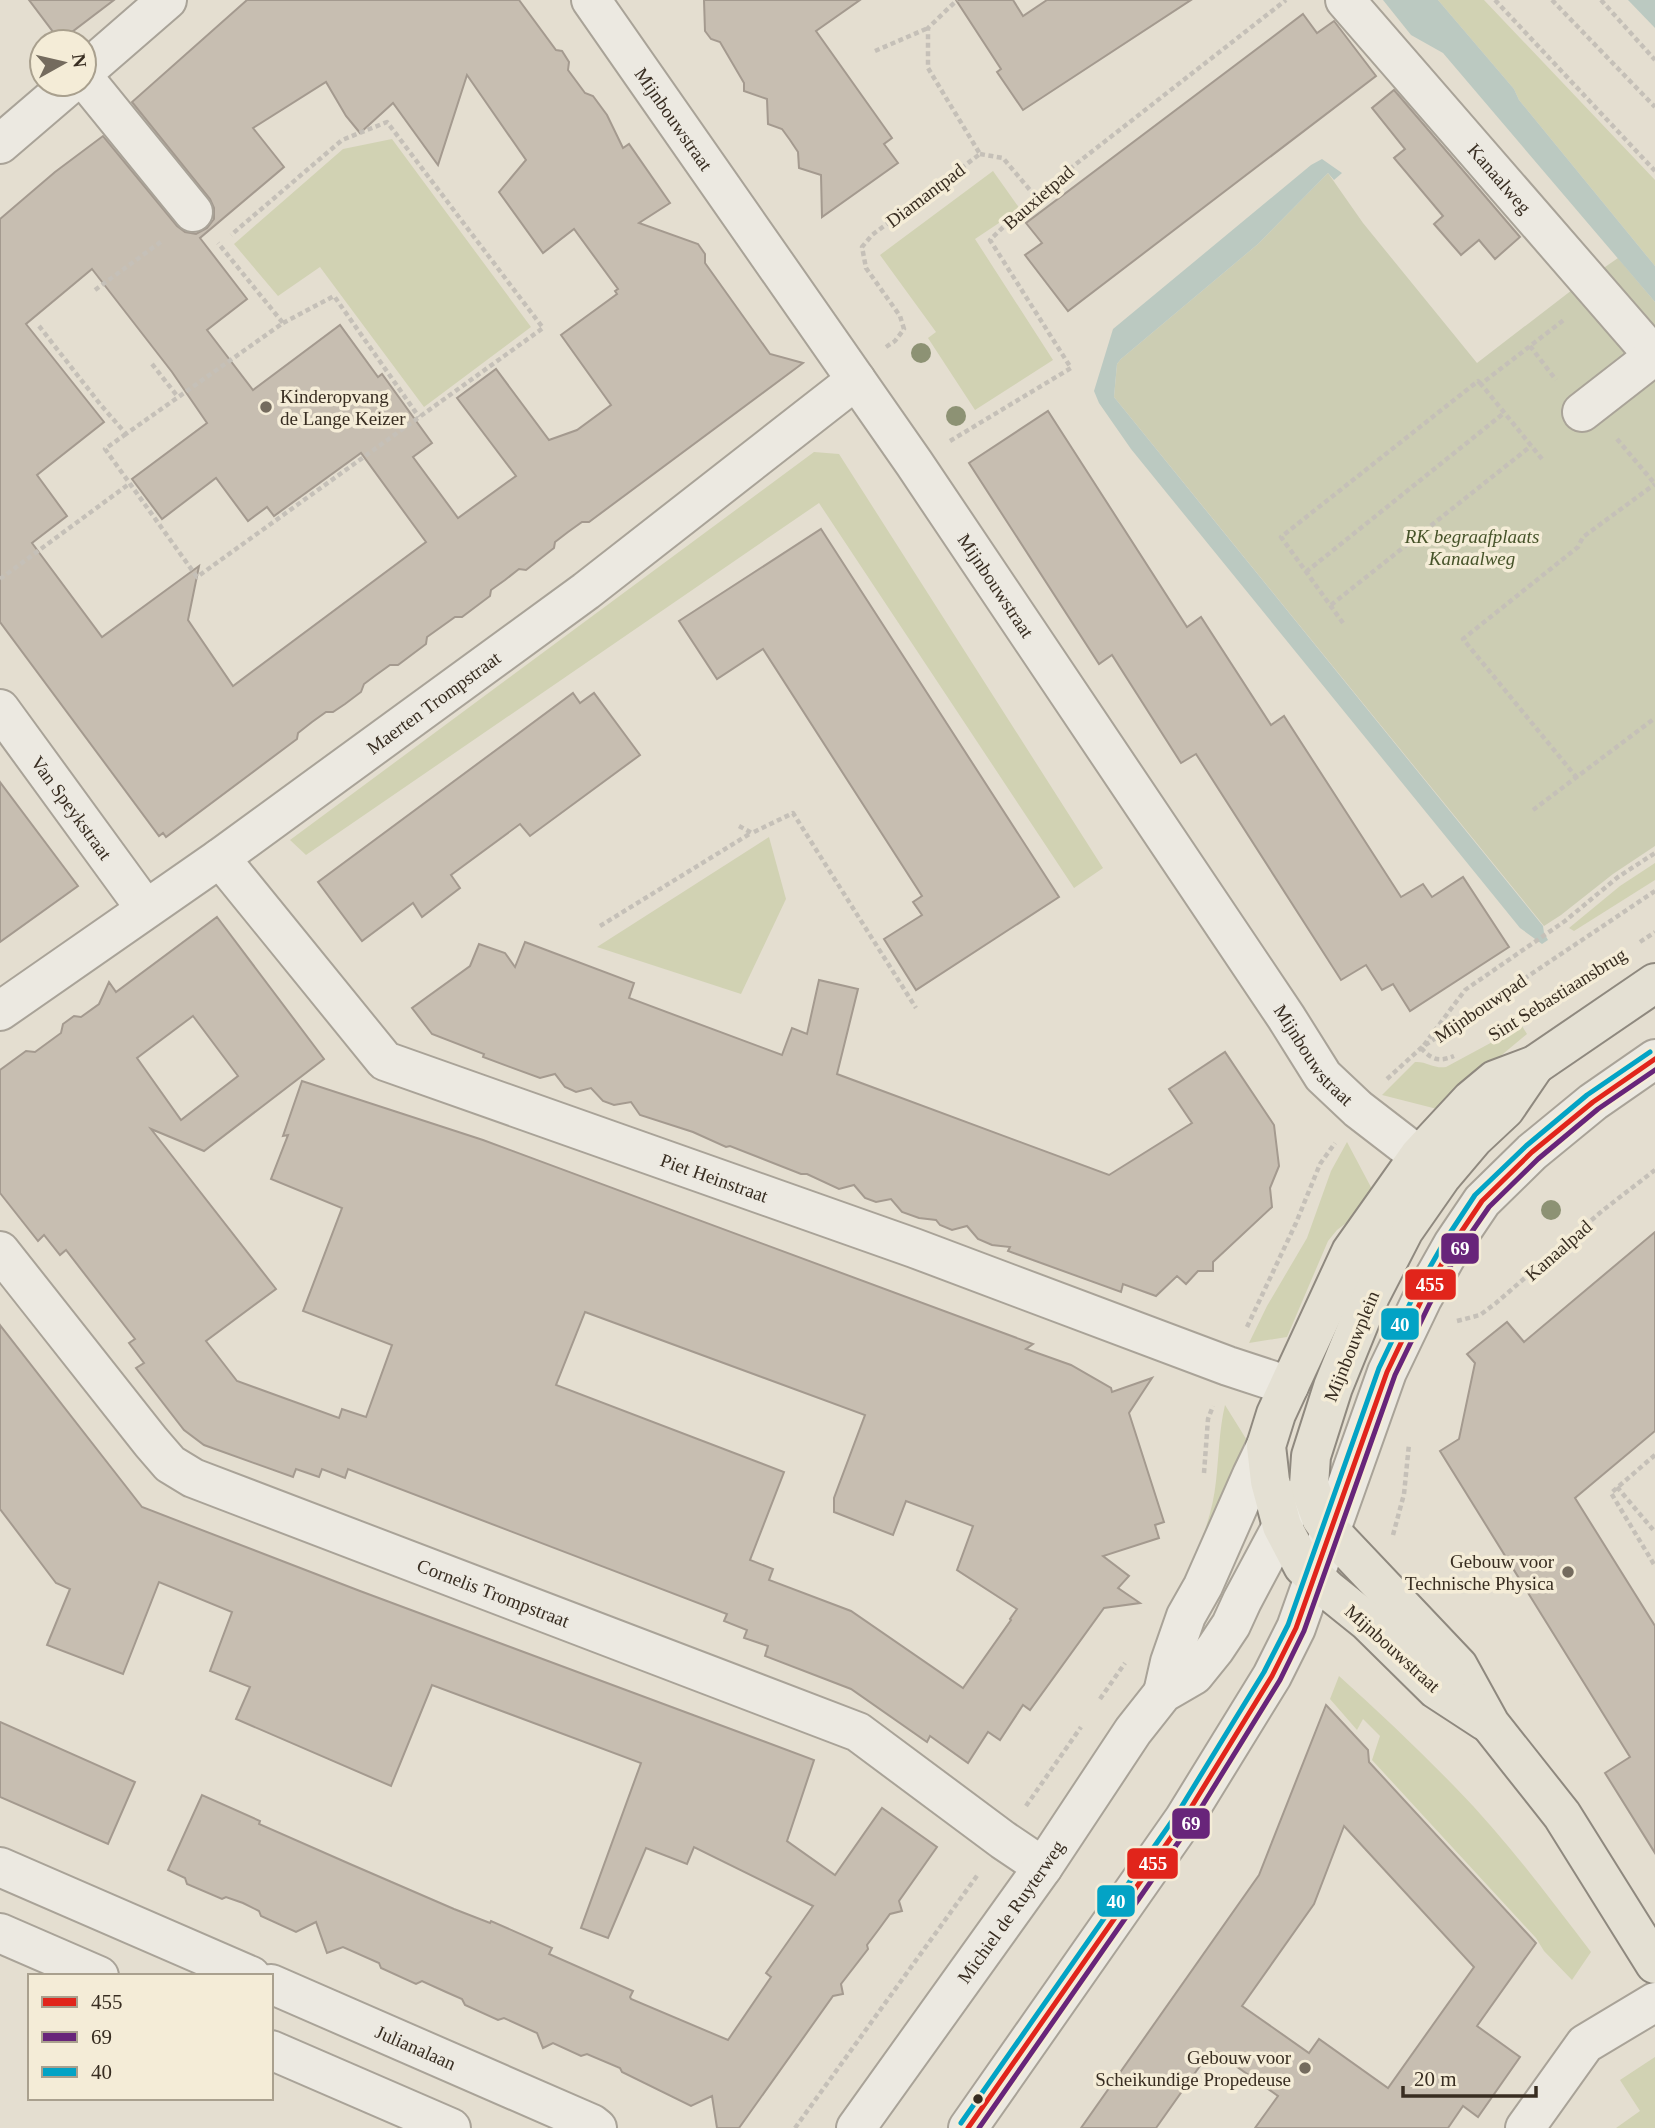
<svg xmlns="http://www.w3.org/2000/svg" width="1655" height="2128" font-family="Georgia,serif">
<style>
.green{fill:#d1d2b3}
.cemetery{fill:#cccdb3}
.water{fill:#bbc9c1}
.building{fill:#c7beb1;stroke:#a49a8f;stroke-width:2;fill-rule:evenodd}
.lines{fill:none;stroke-linecap:round;stroke-linejoin:round}
.minor-casing{stroke:#a9a398;stroke-width:42}
.major-casing{stroke:#8f897f;stroke-width:42}
.path{stroke:#c5c0b8;stroke-width:4.5;stroke-dasharray:5 3.5;stroke-linecap:butt}
.minor{stroke:#ece9e1;stroke-width:38}
.major{stroke:#e4e0d3;stroke-width:38}
.bus-1-casing{stroke:#f4ecd7;stroke-width:10}
.bus-2-casing{stroke:#f4ecd7;stroke-width:10}
.bus-3-casing{stroke:#f4ecd7;stroke-width:10}
.bus-1{stroke:#e1251b;stroke-width:5}
.bus-2{stroke:#68257a;stroke-width:5}
.bus-3{stroke:#03a3c5;stroke-width:5}
.tree{fill:#8d9274}
.poi-dot{fill:#746b5e;stroke:#f4ecd7;stroke-width:2.5}
.bus-dot{fill:#382d21;stroke:#f4ecd7;stroke-width:2.5}
.labels{text-anchor:middle;stroke-width:7;stroke-linejoin:round;paint-order:stroke}
.street-label{font-size:19px;fill:#382d21;stroke:#f4ecd7}
.poi-label{font-size:19px;fill:#382d21;stroke:#f4ecd7;text-anchor:end}
.park-label{font-size:19px;font-style:italic;fill:#465329;stroke:#f4ecd7}
.line-badge{stroke:#f4ecd7;stroke-width:2.5}
.badge-label{font-size:19px;text-anchor:middle;font-weight:bold;fill:#fff}
</style>
<rect width="100%" height="100%" fill="#e4ded0"/>
<g class="green">
<path d="M 1438,0 L 1484,0 L 1655,180 L 1655,266 L 1519,100 L 1514,89 Z"/>
<path d="M 392,139 L 531,327 L 424,407 L 320,267 L 278,296 L 234,244 L 343,149 Z"/>
<path d="M 993,171 L 1020,209 L 975,239 L 1053,360 L 975,410 L 928,338 L 936,332 L 880,255 Z"/>
<path d="M 814,452 L 839,454 L 1103,868 L 1074,888 L 819,503 L 306,855 L 290,840 Z"/>
<path d="M 769,837 L 786,899 L 741,994 L 597,947 Z"/>
<path d="M 1655,863 L 1655,880 L 1574,931 L 1569,928 L 1620,886 Z"/>
<path d="M 1522,1026 L 1527,1034 L 1437,1109 L 1382,1095 L 1415,1062 C 1426,1061 1434,1069 1446,1067 Z"/>
<path d="M 1347,1142 L 1373,1191 L 1370,1205 L 1337,1230 L 1328,1241 L 1287,1337 L 1249,1343 L 1267,1306 L 1307,1238 L 1331,1171 Z"/>
<path d="M 1225,1405 L 1248,1442 L 1200,1570 L 1191,1565 C 1203,1538 1213,1511 1216,1481 C 1219,1456 1219,1430 1225,1405 Z"/>
<path d="M 1339,1676 C 1379,1712 1418,1749 1455,1787 C 1505,1838 1548,1896 1591,1952 L 1572,1980 L 1544,1951 L 1536,1938 L 1372,1760 L 1380,1736 L 1363,1719 L 1357,1730 L 1330,1699 Z"/>
<path d="M 1655,2057 L 1655,2128 L 1616,2128 L 1640,2111 L 1620,2080 Z"/>
</g>
<path class="cemetery" d="M 1328,173 L 1363,223 L 1477,363 L 1572,290 L 1618,258 L 1655,302 L 1655,846 L 1613,874 L 1561,915 L 1544,926 L 1114,397 L 1117,364 L 1121,359 L 1258,244 Z"/>
<g class="water">
<path d="M 1383,0 L 1438,0 L 1514,89 L 1519,100 L 1655,266 L 1655,302 L 1443,53 L 1411,35 Z"/>
<path d="M 1628,0 L 1655,0 L 1655,28 Z"/>
<path d="M 1322,159 L 1342,173 L 1334,180 L 1328,173 L 1258,244 L 1121,359 L 1117,364 L 1114,397 L 1543,926 L 1544,933 L 1548,940 L 1542,944 L 1520,928 L 1131,449 L 1099,403 L 1094,391 L 1113,329 L 1311,165 Z"/>
</g>
<g class="building">
<path d="M 29,0 L 114,0 L 60,41 Z"/>
<path d="M 247,0 L 519,0 L 556,50 L 562,51 L 569,62 L 568,70 L 585,93 L 593,96 L 607,115 L 623,148 L 629,144 L 670,203 L 639,223 L 698,244 L 705,254 L 705,263 L 770,354 L 803,363 L 589,522 L 582,522 L 568,532 L 555,542 L 554,548 L 526,570 L 519,569 L 505,580 L 491,590 L 490,596 L 462,617 L 455,617 L 427,637 L 426,644 L 398,665 L 390,665 L 376,675 L 364,684 L 361,692 L 345,704 L 333,712 L 326,712 L 312,722 L 298,733 L 297,739 L 166,837 L 163,833 L 159,836 L 0,622 L 0,219 L 55,172 L 103,136 L 177,226 L 185,232 L 196,234 L 207,228 L 214,219 L 214,208 L 210,199 L 132,102 ZM 467,75 L 526,160 L 499,192 L 543,253 L 574,229 L 618,289 L 615,291 L 617,294 L 561,335 L 611,405 L 577,430 L 549,440 L 496,369 L 457,398 L 516,476 L 458,518 L 413,457 L 432,443 L 382,374 L 378,377 L 340,325 L 253,390 L 207,330 L 247,299 L 200,238 L 284,167 L 253,128 L 326,82 L 346,116 L 360,133 L 393,103 L 438,165 ZM 92,269 L 172,372 L 207,423 L 132,479 L 162,519 L 216,478 L 248,521 L 267,507 L 274,516 L 361,453 L 426,542 L 233,686 L 188,620 L 199,566 L 102,637 L 32,543 L 67,516 L 37,475 L 104,422 L 26,324 Z"/>
<path d="M 704,0 L 860,0 L 816,31 L 892,138 L 884,144 L 898,163 L 822,217 L 821,175 L 799,168 L 798,152 L 790,140 L 782,129 L 768,124 L 767,99 L 744,91 L 744,83 L 720,42 L 711,39 L 705,31 Z"/>
<path d="M 956,0 L 1013,0 L 1023,16 L 1047,0 L 1191,0 L 1023,110 L 997,72 L 1001,69 Z"/>
<path d="M 1303,14 L 1317,33 L 1334,21 L 1376,76 L 1068,311 L 1025,255 L 1042,243 L 1026,223 Z"/>
<path d="M 1394,90 L 1520,237 L 1495,259 L 1479,240 L 1461,255 L 1434,224 L 1443,216 L 1394,158 L 1405,149 L 1372,108 Z"/>
<path d="M 1048,411 L 1187,627 L 1201,617 L 1271,725 L 1284,716 L 1401,897 L 1423,884 L 1432,897 L 1463,877 L 1509,947 L 1410,1011 L 1393,984 L 1382,990 L 1366,965 L 1341,980 L 1196,754 L 1181,763 L 1112,655 L 1099,664 L 969,463 Z"/>
<path d="M 821,529 L 1059,897 L 916,990 L 884,939 L 922,915 L 913,902 L 922,896 L 763,649 L 717,679 L 679,621 Z"/>
<path d="M 573,693 L 580,703 L 594,693 L 640,755 L 530,836 L 520,824 L 451,875 L 460,888 L 422,917 L 413,903 L 362,941 L 318,882 Z"/>
<path d="M 0,782 L 78,886 L 0,942 Z"/>
<path d="M 217,917 L 324,1059 L 204,1151 L 151,1129 L 276,1289 L 206,1341 L 237,1381 L 339,1418 L 342,1409 L 366,1417 L 392,1345 L 303,1311 L 342,1208 L 271,1179 L 288,1135 L 283,1136 L 302,1081 L 483,1140 L 1033,1344 L 1026,1349 L 1071,1365 L 1111,1388 L 1112,1392 L 1152,1378 L 1129,1413 L 1164,1522 L 1155,1525 L 1159,1538 L 1103,1556 L 1129,1576 L 1118,1588 L 1140,1603 L 1104,1608 L 1030,1710 L 1023,1705 L 1000,1740 L 988,1732 L 968,1763 L 930,1736 L 927,1742 L 851,1689 L 765,1656 L 768,1646 L 744,1638 L 747,1630 L 724,1621 L 727,1614 L 348,1469 L 345,1478 L 322,1469 L 319,1477 L 296,1469 L 293,1477 L 204,1445 L 184,1430 L 136,1368 L 144,1363 L 129,1343 L 135,1339 L 66,1250 L 60,1255 L 44,1235 L 38,1241 L 0,1193 L 0,1070 L 26,1051 L 35,1052 L 61,1033 L 63,1024 L 74,1016 L 81,1017 L 99,1004 L 109,982 L 116,992 ZM 193,1016 L 238,1076 L 181,1120 L 137,1058 ZM 585,1312 L 865,1415 L 834,1498 L 834,1512 L 893,1535 L 906,1501 L 973,1526 L 957,1570 L 1017,1609 L 1010,1619 L 1011,1620 L 963,1688 L 851,1611 L 769,1580 L 773,1569 L 750,1560 L 784,1472 L 556,1385 Z"/>
<path d="M 525,942 L 634,983 L 629,998 L 782,1055 L 792,1028 L 807,1034 L 819,980 L 858,989 L 837,1074 L 1109,1175 L 1192,1123 L 1169,1089 L 1225,1052 L 1274,1125 L 1279,1166 L 1270,1188 L 1272,1207 L 1213,1262 L 1213,1271 L 1198,1271 L 1186,1284 L 1177,1276 L 1156,1296 L 1123,1284 L 1121,1292 L 1008,1251 L 1010,1247 L 992,1245 L 978,1239 L 967,1226 L 952,1230 L 940,1225 L 936,1220 L 919,1218 L 902,1212 L 891,1199 L 876,1202 L 865,1198 L 854,1185 L 839,1189 L 807,1174 L 801,1174 L 730,1146 L 726,1147 L 693,1132 L 640,1115 L 631,1102 L 614,1105 L 603,1101 L 591,1088 L 576,1092 L 565,1087 L 555,1074 L 540,1078 L 483,1057 L 484,1054 L 432,1034 L 412,1008 L 470,966 L 479,944 L 505,953 L 515,967 Z"/>
<path d="M 1655,1232 L 1655,1431 L 1575,1498 L 1655,1626 L 1655,1853 L 1605,1773 L 1630,1757 L 1440,1451 L 1459,1439 L 1475,1363 L 1467,1354 L 1507,1322 L 1524,1342 Z"/>
<path d="M 0,1325 L 142,1507 L 360,1591 L 814,1760 L 787,1841 L 835,1875 L 882,1808 L 937,1847 L 899,1901 L 902,1911 L 890,1914 L 879,1929 L 867,1945 L 868,1949 L 841,1984 L 843,1994 L 833,1996 L 739,2128 L 717,2128 L 712,2096 L 691,2106 L 622,2072 L 620,2068 L 587,2054 L 581,2056 L 553,2043 L 543,2048 L 537,2033 L 504,2018 L 498,2020 L 465,2005 L 462,1999 L 446,1992 L 422,1981 L 416,1984 L 381,1968 L 379,1963 L 343,1947 L 327,1953 L 316,1922 L 296,1932 L 261,1916 L 259,1911 L 243,1903 L 226,1897 L 222,1899 L 187,1884 L 185,1878 L 168,1870 L 202,1795 L 260,1821 L 259,1824 L 350,1864 L 454,1909 L 490,1923 L 491,1921 L 552,1948 L 549,1954 L 633,1991 L 630,1997 L 631,1999 L 728,2040 L 771,1977 L 766,1973 L 813,1906 L 694,1847 L 687,1864 L 646,1848 L 608,1938 L 581,1928 L 641,1763 L 432,1685 L 391,1786 L 236,1719 L 250,1687 L 210,1671 L 232,1612 L 159,1582 L 123,1674 L 47,1645 L 70,1589 L 56,1583 L 0,1509 Z"/>
<path d="M 1326,1705 L 1368,1750 L 1369,1762 L 1536,1943 L 1477,2026 L 1520,2057 L 1478,2117 L 1463,2106 L 1448,2128 L 1255,2128 L 1278,2096 L 1212,2049 L 1156,2128 L 1081,2128 L 1259,1875 ZM 1344,1826 L 1474,1967 L 1388,2088 L 1319,2039 L 1309,2053 L 1242,2006 L 1314,1904 Z"/>
<path d="M 0,1722 L 135,1782 L 108,1844 L 0,1797 Z"/>
</g>
<g class="lines">
<g class="minor-casing">
<g id="minor">
<path id="s1" d="M 591,0 L 914,463 L 1286,1017 L 1323,1076 L 1358,1109 L 1419,1156"/>
<path id="s2" d="M 1345,0 L 1655,357"/>
<path d="M 84,72 L 167,0"/>
<path d="M 84,78 L 193,212"/>
<path d="M 0,144 L 70,84"/>
<path d="M 1582,412 L 1654,356"/>
<path id="s3" d="M 0,709 L 145,908"/>
<path id="s4" d="M 220,858 L 385,1061 L 914,1248 L 1228,1366 L 1289,1386"/>
<path id="s5" d="M 0,1011 L 220,858 L 586,591 L 856,380"/>
<path id="s6" d="M 0,1251 L 151,1442 L 170,1464 L 193,1478 L 858,1732 L 1003,1840 L 1043,1867"/>
<path d="M 1163,1693 L 1170,1662 L 1186,1616 L 1203,1586 L 1252,1475 L 1266,1446"/>
<path d="M 0,1867 L 251,1976"/>
<path d="M 0,1933 L 99,1976"/>
<path id="s7" d="M 271,1984 L 592,2124 L 597,2128"/>
<path d="M 271,2050 L 451,2128"/>
<path id="s8" d="M 856,2128 L 1043,1867 L 1133,1731 L 1163,1693 L 1194,1675 L 1215,1649 L 1231,1625 L 1242,1601 L 1282,1526 L 1293,1500"/>
<path d="M 968,2128 L 1184,1819 L 1272,1676 L 1296,1628 L 1387,1372 L 1422,1299 L 1453,1244 L 1482,1201 L 1532,1152 L 1593,1102 L 1655,1059"/>
<path d="M 1525,2128 L 1585,2044 L 1655,2002"/>
</g>
</g>
<g class="major-casing">
<g id="major">
<path d="M 1535,1065 L 1505,1109 L 1474,1138 L 1441,1177 L 1404,1230 L 1370,1296 L 1333,1387 L 1311,1456 L 1309,1485 L 1321,1518 L 1331,1532 L 1458,1666 L 1490,1724 L 1562,1815 L 1655,1964"/>
<path d="M 1485,1721 L 1436,1689 L 1368,1622 L 1327,1589 L 1303,1566 L 1282,1526 L 1270,1481 L 1266,1446 L 1276,1414 L 1351,1252 L 1419,1156 L 1471,1100 L 1495,1080 L 1535,1065 L 1655,983"/>
</g>
</g>
<g class="path">
<path d="M 1495,0 L 1655,171"/>
<path d="M 1552,0 L 1655,107"/>
<path d="M 1601,0 L 1655,60"/>
<path d="M 875,51 L 928,28"/>
<path d="M 980,154 L 1003,158 L 1035,196"/>
<path d="M 95,290 L 162,241"/>
<path d="M 283,323 L 334,296 L 419,417"/>
<path d="M 39,326 L 100,404 L 126,434 L 283,323 L 218,243"/>
<path d="M 1530,346 L 1556,380"/>
<path d="M 886,347 L 895,341 L 904,329 L 900,316 L 866,268 L 862,247 L 872,235 L 980,154 L 928,68 L 928,28 L 957,0"/>
<path d="M 152,364 L 178,397"/>
<path d="M 126,434 L 105,449 L 197,577 L 543,328 L 387,122 L 342,140 L 231,235"/>
<path d="M 1617,439 L 1655,484"/>
<path d="M 950,441 L 1071,368 L 990,240 L 1035,196 L 1286,0"/>
<path d="M 1542,459 L 1481,384 L 1565,319"/>
<path d="M 1306,572 L 1504,413"/>
<path d="M 0,579 L 129,484"/>
<path d="M 1331,605 L 1531,446"/>
<path d="M 1343,623 L 1281,537 L 1478,381 L 1481,384"/>
<path d="M 1577,778 L 1463,639 L 1578,547 L 1583,537 L 1655,484"/>
<path d="M 1533,810 L 1655,718"/>
<path d="M 739,826 L 752,833 L 793,813 L 916,1008"/>
<path d="M 600,926 L 751,833"/>
<path d="M 1640,942 L 1655,932"/>
<path d="M 1424,1045 L 1465,990 L 1565,921 L 1618,877 L 1655,853"/>
<path d="M 1421,1048 C 1432,1060 1439,1062 1454,1056"/>
<path d="M 1387,1079 L 1421,1048 L 1655,891"/>
<path d="M 1457,1321 L 1480,1315 L 1496,1303 L 1602,1211 L 1655,1170"/>
<path d="M 1247,1327 L 1296,1223 L 1320,1164 L 1335,1143"/>
<path d="M 1655,1455 L 1611,1493 L 1655,1566"/>
<path d="M 1204,1473 L 1208,1419 L 1213,1406"/>
<path d="M 1617,1487 L 1655,1532"/>
<path d="M 1393,1535 L 1404,1494 L 1409,1444"/>
<path d="M 1100,1699 L 1125,1663"/>
<path d="M 1026,1806 L 1081,1727"/>
<path d="M 795,2128 L 979,1873"/>
</g>
<use href="#minor" class="minor"/>
<use href="#major" class="major"/>
<g class="bus-1-casing">
<path id="bus-1" d="M 968,2128 L 1184,1819 L 1272,1676 L 1296,1628 L 1387,1372 L 1422,1299 L 1453,1244 L 1482,1201 L 1532,1152 L 1593,1102 L 1655,1059"/>
</g>
<g class="bus-2-casing">
<path id="bus-2" d="M 979,2128 L 1191,1824 L 1280,1680 L 1304,1631 L 1395,1375 L 1430,1303 L 1460,1249 L 1489,1207 L 1538,1159 L 1598,1109 L 1655,1070"/>
</g>
<g class="bus-3-casing">
<path id="bus-3" d="M 961,2123 L 1177,1814 L 1264,1672 L 1288,1625 L 1379,1368 L 1414,1295 L 1446,1239 L 1475,1195 L 1526,1146 L 1587,1095 L 1650,1052"/>
</g>
<use href="#bus-1" class="bus-1"/>
<use href="#bus-2" class="bus-2"/>
<use href="#bus-3" class="bus-3"/>
</g>
<g class="tree">
<circle cx="921" cy="353" r="10"/>
<circle cx="956" cy="416" r="10"/>
<circle cx="1551" cy="1210" r="10"/>
</g>
<g class="poi-dot">
<circle cx="266" cy="407" r="7"/>
<circle cx="1568" cy="1572" r="7"/>
<circle cx="1305" cy="2068" r="7"/>
</g>
<circle class="bus-dot" cx="978" cy="2099" r="6"/>
<g class="labels">
<g class="street-label">
<text dy="7" stroke="none"><textPath href="#s1" startOffset="145">Mijnbouwstraat</textPath></text>
<text dy="7" stroke="none"><textPath href="#s2" startOffset="236">Kanaalweg</textPath></text>
<text transform="translate(925 195) rotate(-37)" y="7">Diamantpad</text>
<text transform="translate(1038 197) rotate(-41)" y="7">Bauxietpad</text>
<text dy="7" stroke="none"><textPath href="#s1" startOffset="712">Mijnbouwstraat</textPath></text>
<text dy="7" stroke="none"><textPath href="#s5" startOffset="532">Maerten Trompstraat</textPath></text>
<text dy="7" stroke="none"><textPath href="#s3" startOffset="122">Van Speykstraat</textPath></text>
<text transform="translate(1557 994) rotate(-32)" y="7">Sint Sebastiaansbrug</text>
<text transform="translate(1480 1008) rotate(-34)" y="7">Mijnbouwpad</text>
<text dy="7" stroke="none"><textPath href="#s1" startOffset="1279">Mijnbouwstraat</textPath></text>
<text dy="7" stroke="none"><textPath href="#s4" startOffset="611">Piet Heinstraat</textPath></text>
<text transform="translate(1558 1250) rotate(-41)" y="7">Kanaalpad</text>
<text transform="translate(1351 1346) rotate(-68)" y="7">Mijnbouwplein</text>
<text dy="7" stroke="none"><textPath href="#s6" startOffset="621">Cornelis Trompstraat</textPath></text>
<text transform="translate(1393 1648) rotate(42)" y="7">Mijnbouwstraat</text>
<text dy="7" stroke="none"><textPath href="#s8" startOffset="266">Michiel de Ruyterweg</textPath></text>
<text dy="7" stroke="none"><textPath href="#s7" startOffset="158">Julianalaan</textPath></text>
</g>
<g class="poi-label">
<text x="280" y="403" text-anchor="start">Kinderopvang<tspan x="280" dy="22">de Lange Keizer</tspan></text>
<text x="1554" y="1568">Gebouw voor<tspan x="1554" dy="22">Technische Physica</tspan></text>
<text x="1291" y="2064">Gebouw voor<tspan x="1291" dy="22">Scheikundige Propedeuse</tspan></text>
</g>
<g class="park-label">
<text x="1472" y="543">RK begraafplaats<tspan x="1472" dy="22">Kanaalweg</tspan></text>
</g>
</g>
<g class="line-badge">
<rect x="1440" y="1232" width="40" height="33" rx="7" fill="#68257a"/>
<rect x="1404" y="1268" width="53" height="33" rx="7" fill="#e1251b"/>
<rect x="1380" y="1307" width="40" height="34" rx="7" fill="#03a3c5"/>
<rect x="1171" y="1807" width="40" height="33" rx="7" fill="#68257a"/>
<rect x="1126" y="1847" width="53" height="33" rx="7" fill="#e1251b"/>
<rect x="1096" y="1884" width="40" height="34" rx="7" fill="#03a3c5"/>
</g>
<g class="badge-label">
<text x="1460" y="1255">69</text>
<text x="1430" y="1291">455</text>
<text x="1400" y="1331">40</text>
<text x="1191" y="1830">69</text>
<text x="1153" y="1870">455</text>
<text x="1116" y="1908">40</text>
</g>
<rect x="28" y="1974" width="245" height="126" fill="#f4ecd7" stroke="#a9a08e" stroke-width="2"/>
<rect x="42" y="1997" width="35" height="10" fill="#e1251b" stroke="#a9a08e" stroke-width="2"/>
<text x="91" y="2009" font-size="21" fill="#382d21">455</text>
<rect x="42" y="2032" width="35" height="10" fill="#68257a" stroke="#a9a08e" stroke-width="2"/>
<text x="91" y="2044" font-size="21" fill="#382d21">69</text>
<rect x="42" y="2067" width="35" height="10" fill="#03a3c5" stroke="#a9a08e" stroke-width="2"/>
<text x="91" y="2079" font-size="21" fill="#382d21">40</text>
<g transform="translate(63 63) rotate(82)"><circle r="33" fill="#f4ecd7" stroke="#a9a08e" stroke-width="2"/>
<path d="M0-5L12 26L0 18L-12 26Z" fill="#746b5e"/>
<text y="-10" font-size="19" font-weight="bold" text-anchor="middle" fill="#382d21">N</text>
</g>
<path d="M1403 2086v10h133v-10" fill="none" stroke="#382d21" stroke-width="3.5"/>
<text x="1414" y="2086" font-size="21" fill="#382d21" stroke="#f4ecd7" stroke-width="5" paint-order="stroke">20 m</text>
</svg>
